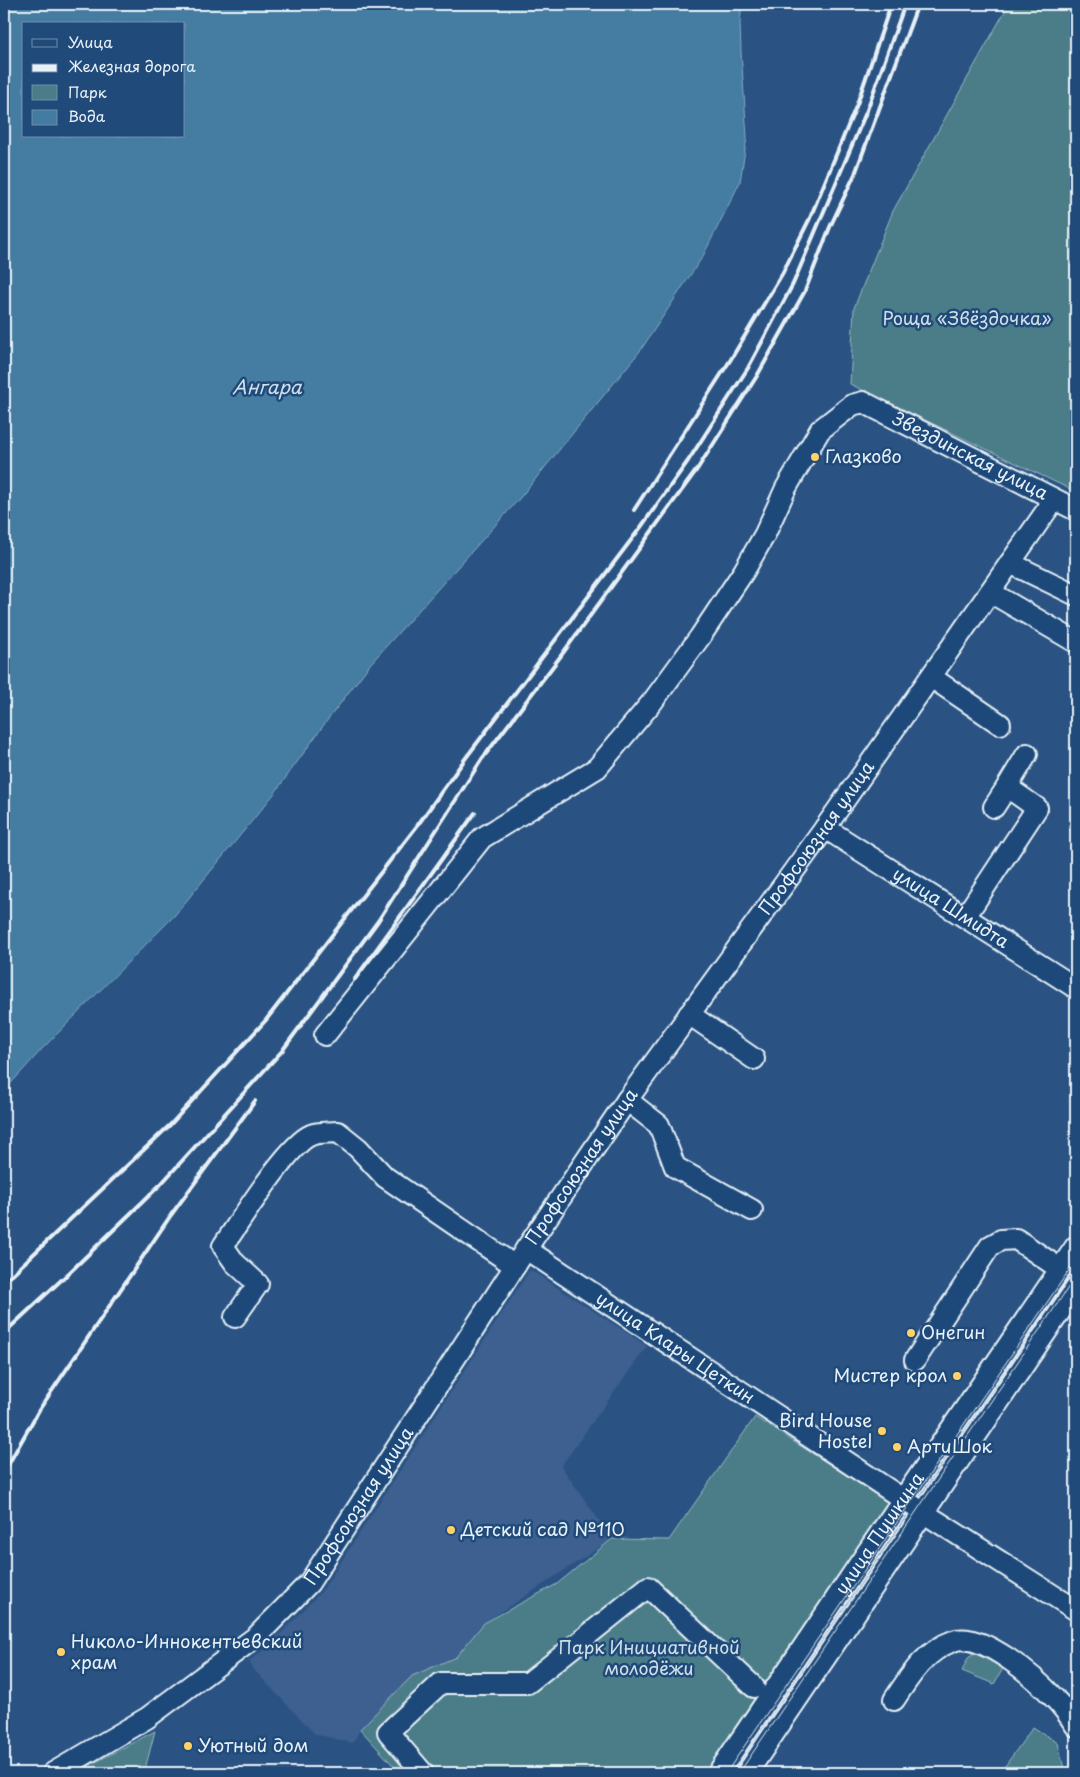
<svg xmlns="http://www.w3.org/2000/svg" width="1080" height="1777" font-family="'Playpen Sans',sans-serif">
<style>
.built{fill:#3c6190}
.green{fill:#4b7d88;stroke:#9ab7c0}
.water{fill:#447ba1;stroke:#86aac4;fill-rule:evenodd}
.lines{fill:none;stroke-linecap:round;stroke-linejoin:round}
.minor-casing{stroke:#e8f1f8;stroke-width:24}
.minor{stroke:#1f4a7a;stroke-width:20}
.tram{stroke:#e8f1f8;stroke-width:1}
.rail{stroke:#e8f1f8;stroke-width:4}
.poi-dot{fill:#ffd166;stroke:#1f4a7a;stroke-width:2}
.labels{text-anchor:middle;stroke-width:5;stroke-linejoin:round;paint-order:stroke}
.park-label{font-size:18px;fill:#d0e0e7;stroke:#1f4a7a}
.poi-label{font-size:18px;fill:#e8f1f8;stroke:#1f4a7a;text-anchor:start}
.street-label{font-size:18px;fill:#e8f1f8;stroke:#1f4a7a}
.water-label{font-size:19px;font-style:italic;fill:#cfdfeb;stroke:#1f4a7a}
</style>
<rect width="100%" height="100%" fill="#2a5383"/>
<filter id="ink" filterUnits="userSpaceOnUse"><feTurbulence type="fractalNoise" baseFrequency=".02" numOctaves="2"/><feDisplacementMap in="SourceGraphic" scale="10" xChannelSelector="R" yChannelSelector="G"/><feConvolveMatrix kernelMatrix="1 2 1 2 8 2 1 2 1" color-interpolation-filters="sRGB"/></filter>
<g filter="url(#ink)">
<path class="built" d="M 530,1270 L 647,1346 L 561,1466 L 612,1539 L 484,1623 L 456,1657 L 412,1676 L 360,1729 L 353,1743 L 315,1734 L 255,1671 L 249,1661 L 268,1647 L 322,1591 Z"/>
<g class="green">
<path d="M 1009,4 L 1067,4 L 1076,8 L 1076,492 L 850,384 L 854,308 L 893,211 Z"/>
<path d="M 755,1417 L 890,1503 L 711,1773 L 400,1773 L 360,1729 L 412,1676 L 456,1657 L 484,1623 L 557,1584 L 612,1539 L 669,1540 Z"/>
<path d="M 979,1651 L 1004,1667 L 994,1684 L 962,1671 L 968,1658 Z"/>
<path d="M 1033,1727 L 1058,1743 L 1064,1769 L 1061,1773 L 1000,1773 Z"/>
<path d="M 155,1731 L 144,1773 L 75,1773 Z"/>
</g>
<path class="water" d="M 4,4 L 742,4 L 740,22 L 741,52 L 747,137 L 740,182 L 703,256 L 640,351 L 519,499 L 371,663 L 323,726 L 274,794 L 174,916 L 42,1049 L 4,1091 ZM 24,24 L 184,24 L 184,136 L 24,136 Z"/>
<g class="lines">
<g class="minor-casing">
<g id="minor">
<path d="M 1010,563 L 1076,595"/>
<path d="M 990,592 L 1074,641"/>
<path d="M 931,677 L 1000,724"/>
<path d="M 1007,787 L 1027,754"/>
<path id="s1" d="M 825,828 L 1076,988"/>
<path d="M 965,917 L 1037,808 L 1007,787 L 994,807"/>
<path d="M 689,1014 L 754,1059"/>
<path id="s2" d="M 325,1035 L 482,838 L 597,768 L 653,701 L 700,637 L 744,571 L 765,534 L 786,488 L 820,430 L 852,405 L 863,402 L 1076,510"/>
<path d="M 627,1100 L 659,1125 L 675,1167 L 752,1210"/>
<path id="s3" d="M 526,1249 L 924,1513 L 1076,1610"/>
<path d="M 235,1317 L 258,1284 L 235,1263 L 223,1246 C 239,1223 288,1144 311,1135 C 318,1132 329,1133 338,1132 L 358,1148 L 385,1177 L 515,1266"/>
<path d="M 915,1360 L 990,1246 L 1001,1240 L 1016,1239 L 1060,1269"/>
<path d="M 894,1700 C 910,1676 925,1651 953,1641 C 981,1630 1037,1679 1055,1699 C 1063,1707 1070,1717 1076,1726"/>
<path id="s4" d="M 53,1773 L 147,1718 L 257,1636 L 309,1583 L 526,1249 L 627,1100 L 825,828 L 1054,500"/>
<path d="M 423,1773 L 388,1732 L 441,1683 L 528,1683 L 648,1587 L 754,1687"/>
<path id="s5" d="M 718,1773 L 893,1514 L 1076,1246"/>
<path d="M 747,1773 L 1076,1288"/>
</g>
</g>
<use href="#minor" class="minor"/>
<g class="tram">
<path d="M 726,1773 L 1076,1260"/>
<path d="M 739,1773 L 1076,1276"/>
</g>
<g class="rail">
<path d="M 634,510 L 731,359 L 782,274 L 810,218 L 857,104 L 891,4"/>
<path d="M 355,979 L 475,813"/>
<path d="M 4,1282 L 170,1125 L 266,1020 L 417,826 L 465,759 L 641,527 L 688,461 L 748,368 L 793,284 L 867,110 L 905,4"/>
<path d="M 4,1333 L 70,1272 L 161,1184 L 282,1051 L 378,921 L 482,759 L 560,657 L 698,468 L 757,376 L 805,291 L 830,227 L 855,174 L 918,4"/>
<path d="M 4,1472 L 39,1410 L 171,1215 L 255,1101"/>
</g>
</g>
</g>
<g class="poi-dot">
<circle cx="815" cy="457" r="5"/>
<circle cx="911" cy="1333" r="5"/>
<circle cx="957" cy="1376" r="5"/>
<circle cx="882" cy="1431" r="5"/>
<circle cx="897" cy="1447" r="5"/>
<circle cx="451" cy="1530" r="5"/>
<circle cx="61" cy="1652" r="5"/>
<circle cx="188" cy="1746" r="5"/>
</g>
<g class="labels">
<g class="park-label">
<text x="967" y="325">Роща «Звёздочка»</text>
<text x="649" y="1654">Парк Инициативной<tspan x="649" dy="21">молодёжи</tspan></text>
</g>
<g class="poi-label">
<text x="825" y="463">Глазково</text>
<text x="921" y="1339">Онегин</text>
<text x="947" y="1382" text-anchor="end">Мистер крол</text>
<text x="872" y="1427" text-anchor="end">Bird House<tspan x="872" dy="21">Hostel</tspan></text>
<text x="907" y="1453">АртиШок</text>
<text x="461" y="1536">Детский сад №110</text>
<text x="71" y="1648">Николо-Иннокентьевский<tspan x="71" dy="21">храм</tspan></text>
<text x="198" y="1752">Уютный дом</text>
</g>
<g class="street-label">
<text dy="6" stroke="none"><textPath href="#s2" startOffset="965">Звездинская улица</textPath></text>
<text dy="6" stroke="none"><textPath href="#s4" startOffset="1222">Профсоюзная улица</textPath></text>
<text dy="6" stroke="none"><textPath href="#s1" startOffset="149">улица Шмидта</textPath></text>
<text dy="6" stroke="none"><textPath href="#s4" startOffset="818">Профсоюзная улица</textPath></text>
<text dy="6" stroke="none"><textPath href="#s3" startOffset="179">улица Клары Цеткин</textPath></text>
<text dy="6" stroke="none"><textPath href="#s4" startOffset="412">Профсоюзная улица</textPath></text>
<text dy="6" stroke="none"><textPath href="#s5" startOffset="289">улица Пушкина</textPath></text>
</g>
<g class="water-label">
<text x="267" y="394">Ангара</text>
</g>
</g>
<rect width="1080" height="1777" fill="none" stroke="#1f4a7a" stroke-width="20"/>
<rect x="10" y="10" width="1060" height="1757" fill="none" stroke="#e8f1f8" stroke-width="2" filter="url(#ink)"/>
<rect x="22" y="22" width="162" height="115" fill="#1f4a7a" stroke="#6f8dac"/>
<rect x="32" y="39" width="25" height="8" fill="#1f4a7a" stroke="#6f8dac"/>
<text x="68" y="48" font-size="15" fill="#e8f1f8">Улица</text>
<rect x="32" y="64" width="25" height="8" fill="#e8f1f8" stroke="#6f8dac"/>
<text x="68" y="72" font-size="15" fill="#e8f1f8">Железная дорога</text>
<rect x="32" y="85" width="25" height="15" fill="#4b7d88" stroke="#6f8dac"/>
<text x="68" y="98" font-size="15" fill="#e8f1f8">Парк</text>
<rect x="32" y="110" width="25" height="15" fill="#447ba1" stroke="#6f8dac"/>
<text x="68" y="122" font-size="15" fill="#e8f1f8">Вода</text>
</svg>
